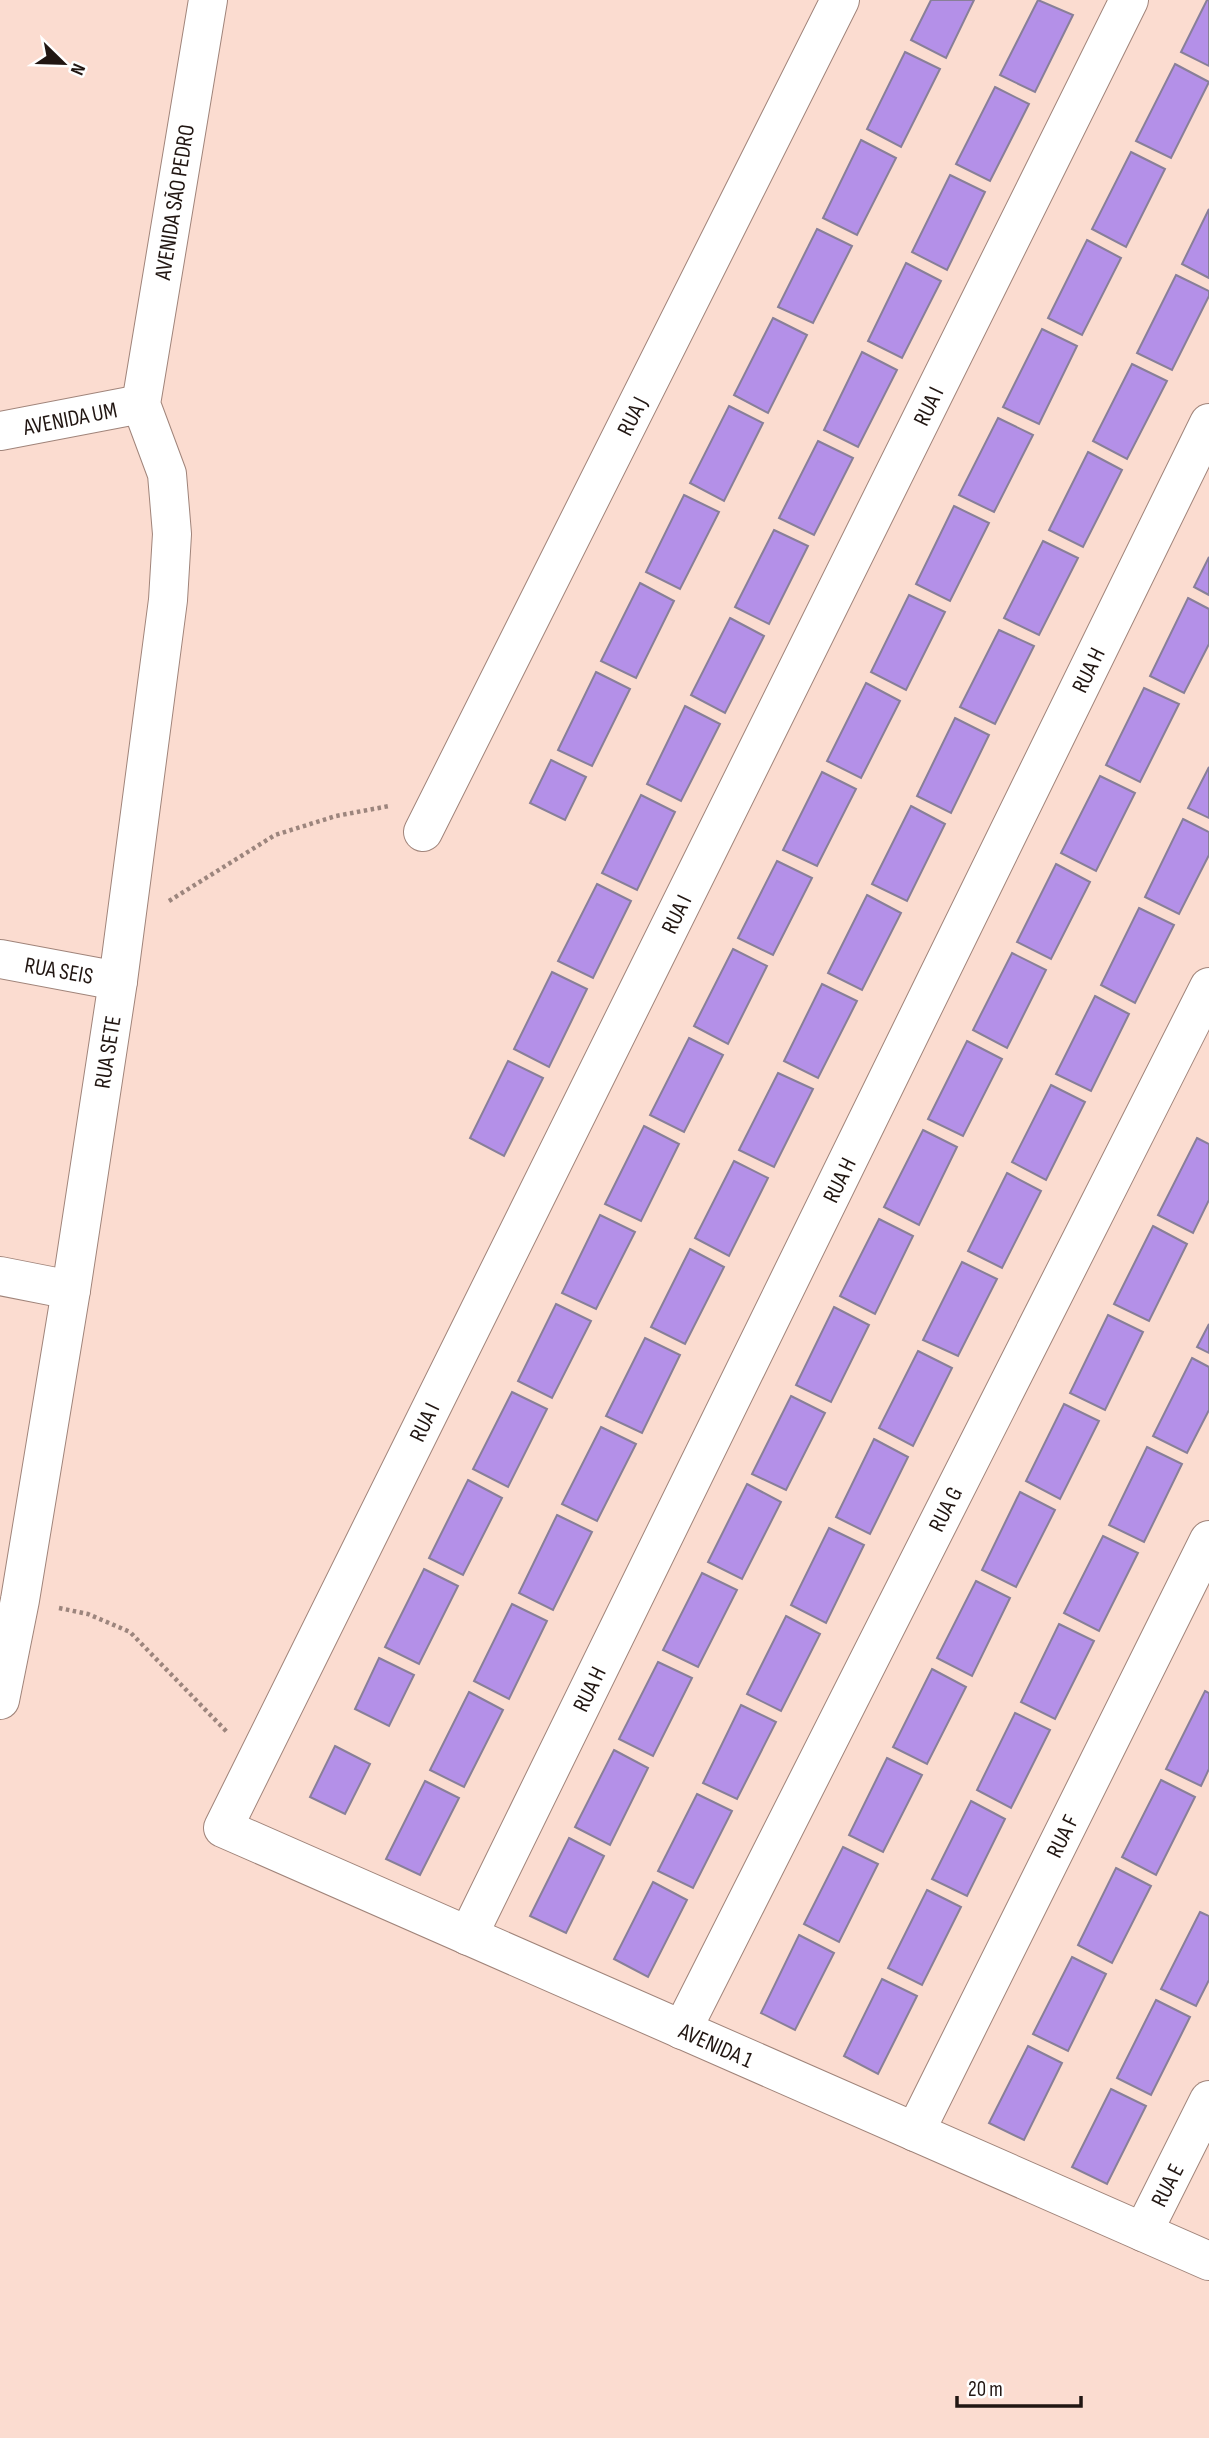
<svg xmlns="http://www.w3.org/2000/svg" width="1209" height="2438" font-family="'Sofia Sans Condensed',sans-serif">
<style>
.building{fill:#b490e8;stroke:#887f98;stroke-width:2}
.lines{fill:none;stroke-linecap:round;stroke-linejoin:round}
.minor-casing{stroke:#a0847a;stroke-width:40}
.path{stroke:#9c857d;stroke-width:4.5;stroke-dasharray:3.5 3.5;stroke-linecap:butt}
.minor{stroke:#fff;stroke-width:38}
.labels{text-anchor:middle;stroke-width:7;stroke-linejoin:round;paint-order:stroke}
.street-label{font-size:23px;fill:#211612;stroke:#fff}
</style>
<rect width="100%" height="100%" fill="#fbdcd0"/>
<g class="building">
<path d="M 931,0 L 974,0 L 946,58 L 911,40 Z"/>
<path d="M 1038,0 L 1073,15 L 1035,92 L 1000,75 Z"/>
<path d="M 1207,0 L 1209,0 L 1209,66 L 1181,52 Z"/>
<path d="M 905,52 L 940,69 L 901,147 L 867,129 Z"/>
<path d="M 1175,64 L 1209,82 L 1171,158 L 1136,141 Z"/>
<path d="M 995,87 L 1029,104 L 990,181 L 956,164 Z"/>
<path d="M 861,140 L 896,158 L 857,235 L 823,218 Z"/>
<path d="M 1131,152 L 1165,169 L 1126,247 L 1092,229 Z"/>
<path d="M 950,175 L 985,192 L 947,270 L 912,252 Z"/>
<path d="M 1209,209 L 1209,278 L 1182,264 Z"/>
<path d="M 817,229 L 852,246 L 813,323 L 778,307 Z"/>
<path d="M 1087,240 L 1121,258 L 1082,335 L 1048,318 Z"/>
<path d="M 906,263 L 941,281 L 902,358 L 868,341 Z"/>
<path d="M 1176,275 L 1209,291 L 1209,296 L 1172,370 L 1137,353 Z"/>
<path d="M 773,318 L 807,335 L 768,413 L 734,395 Z"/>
<path d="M 1042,329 L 1077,346 L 1039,424 L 1003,407 Z"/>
<path d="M 862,352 L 897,370 L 858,447 L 824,430 Z"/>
<path d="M 1132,364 L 1167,381 L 1127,459 L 1093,441 Z"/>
<path d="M 729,406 L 763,423 L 724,501 L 690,483 Z"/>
<path d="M 998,418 L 1033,435 L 994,512 L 959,495 Z"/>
<path d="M 818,441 L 853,458 L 814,535 L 779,518 Z"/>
<path d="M 1088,452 L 1122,470 L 1083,547 L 1049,530 Z"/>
<path d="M 684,495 L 719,512 L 680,589 L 646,572 Z"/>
<path d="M 954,506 L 989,523 L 950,601 L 916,584 Z"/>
<path d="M 774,530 L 808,546 L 769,624 L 735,607 Z"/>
<path d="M 1043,541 L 1078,558 L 1039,635 L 1004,618 Z"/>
<path d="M 1209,557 L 1209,595 L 1194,587 Z"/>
<path d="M 640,583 L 674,601 L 636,678 L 601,661 Z"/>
<path d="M 909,595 L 945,612 L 906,690 L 871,672 Z"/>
<path d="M 1188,598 L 1209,609 L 1209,644 L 1184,693 L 1150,676 Z"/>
<path d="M 730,618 L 764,636 L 725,713 L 691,695 Z"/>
<path d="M 999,630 L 1034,646 L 995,724 L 960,707 Z"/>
<path d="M 596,672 L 630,689 L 592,766 L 558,750 Z"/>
<path d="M 866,683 L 900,701 L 861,778 L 827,761 Z"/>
<path d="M 1144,688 L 1179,704 L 1140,782 L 1106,765 Z"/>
<path d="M 685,706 L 720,724 L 681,801 L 647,784 Z"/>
<path d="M 955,718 L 989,735 L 951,813 L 917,796 Z"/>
<path d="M 551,760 L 586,777 L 565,820 L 530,803 Z"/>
<path d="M 1209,767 L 1209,818 L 1188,808 Z"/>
<path d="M 822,772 L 856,789 L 817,866 L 783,850 Z"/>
<path d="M 1100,776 L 1135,793 L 1096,871 L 1061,853 Z"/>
<path d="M 641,795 L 675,812 L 637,890 L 602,873 Z"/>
<path d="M 911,806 L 945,824 L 907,901 L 872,884 Z"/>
<path d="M 1183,819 L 1209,832 L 1209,855 L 1179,914 L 1145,897 Z"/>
<path d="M 777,861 L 812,878 L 773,955 L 738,938 Z"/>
<path d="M 1056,864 L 1090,882 L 1051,959 L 1017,942 Z"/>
<path d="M 597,884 L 631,901 L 593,978 L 558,961 Z"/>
<path d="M 867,895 L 901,913 L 862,990 L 828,973 Z"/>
<path d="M 1139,908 L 1174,925 L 1135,1003 L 1101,985 Z"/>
<path d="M 733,949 L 767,966 L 728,1044 L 694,1026 Z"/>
<path d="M 1012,953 L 1046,970 L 1007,1048 L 973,1030 Z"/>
<path d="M 552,972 L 587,989 L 549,1067 L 514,1049 Z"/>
<path d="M 822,984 L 857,1001 L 818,1078 L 784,1061 Z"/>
<path d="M 1095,996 L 1129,1014 L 1091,1091 L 1056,1074 Z"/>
<path d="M 689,1038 L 723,1055 L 684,1132 L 650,1115 Z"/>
<path d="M 967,1041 L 1002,1059 L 963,1136 L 928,1119 Z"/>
<path d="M 508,1061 L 543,1078 L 504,1156 L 470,1138 Z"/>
<path d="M 778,1073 L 813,1089 L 774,1167 L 739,1150 Z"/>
<path d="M 1051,1085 L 1085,1102 L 1046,1180 L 1012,1162 Z"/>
<path d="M 644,1126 L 679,1144 L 641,1221 L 605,1204 Z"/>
<path d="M 923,1130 L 957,1147 L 919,1225 L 884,1207 Z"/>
<path d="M 1197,1138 L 1209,1144 L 1209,1200 L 1193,1233 L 1158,1215 Z"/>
<path d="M 734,1161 L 768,1178 L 729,1256 L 695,1238 Z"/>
<path d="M 1007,1173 L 1041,1191 L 1002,1268 L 968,1251 Z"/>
<path d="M 600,1215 L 635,1232 L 596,1309 L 562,1293 Z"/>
<path d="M 879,1219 L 913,1236 L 875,1314 L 840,1296 Z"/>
<path d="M 1153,1226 L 1187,1244 L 1149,1321 L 1114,1304 Z"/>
<path d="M 690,1249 L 724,1267 L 685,1344 L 651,1327 Z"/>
<path d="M 962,1262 L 997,1279 L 958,1356 L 923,1340 Z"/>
<path d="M 556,1304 L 591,1321 L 552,1398 L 518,1381 Z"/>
<path d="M 834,1307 L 869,1325 L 831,1402 L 796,1385 Z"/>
<path d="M 1108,1315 L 1143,1332 L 1105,1410 L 1070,1393 Z"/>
<path d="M 1209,1324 L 1209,1353 L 1197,1347 Z"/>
<path d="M 645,1338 L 680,1355 L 642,1433 L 606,1416 Z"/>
<path d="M 918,1351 L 952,1368 L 913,1446 L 879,1428 Z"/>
<path d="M 1192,1358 L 1209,1367 L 1209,1410 L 1187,1453 L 1153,1436 Z"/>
<path d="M 512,1392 L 547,1409 L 508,1487 L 473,1469 Z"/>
<path d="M 791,1396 L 825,1413 L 786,1490 L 752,1474 Z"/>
<path d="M 1064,1404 L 1099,1421 L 1060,1499 L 1026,1481 Z"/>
<path d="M 601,1427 L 636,1444 L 597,1521 L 562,1504 Z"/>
<path d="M 874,1439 L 908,1457 L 870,1534 L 836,1517 Z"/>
<path d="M 1147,1447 L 1182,1464 L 1144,1542 L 1109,1525 Z"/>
<path d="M 468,1480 L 502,1498 L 463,1575 L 429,1558 Z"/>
<path d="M 747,1484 L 781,1502 L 742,1579 L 708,1562 Z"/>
<path d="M 1020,1492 L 1055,1510 L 1016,1587 L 982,1570 Z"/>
<path d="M 557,1515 L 592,1532 L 553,1610 L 519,1593 Z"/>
<path d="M 829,1528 L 864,1545 L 826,1623 L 791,1605 Z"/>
<path d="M 1103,1536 L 1138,1553 L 1099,1631 L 1064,1613 Z"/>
<path d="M 424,1569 L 458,1586 L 419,1664 L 385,1647 Z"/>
<path d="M 702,1573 L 737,1590 L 698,1667 L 663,1650 Z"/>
<path d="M 976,1581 L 1010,1598 L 972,1676 L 937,1658 Z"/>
<path d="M 512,1604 L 547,1621 L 509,1699 L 474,1681 Z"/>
<path d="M 786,1616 L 820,1634 L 781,1711 L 747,1694 Z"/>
<path d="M 1059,1624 L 1094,1641 L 1055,1719 L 1021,1702 Z"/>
<path d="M 379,1658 L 414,1675 L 389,1726 L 355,1709 Z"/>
<path d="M 658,1662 L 692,1678 L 653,1756 L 619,1739 Z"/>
<path d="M 932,1669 L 966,1687 L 927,1764 L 893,1747 Z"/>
<path d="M 1205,1691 L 1209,1693 L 1209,1769 L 1201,1786 L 1166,1769 Z"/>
<path d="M 469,1692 L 503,1710 L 464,1787 L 430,1770 Z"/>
<path d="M 741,1705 L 776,1722 L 737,1799 L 703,1783 Z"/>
<path d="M 1015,1713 L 1050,1730 L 1011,1808 L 977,1790 Z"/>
<path d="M 335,1746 L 370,1764 L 345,1814 L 310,1797 Z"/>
<path d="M 614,1750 L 648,1768 L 610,1845 L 575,1827 Z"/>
<path d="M 887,1758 L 922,1775 L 883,1852 L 849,1835 Z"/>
<path d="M 1161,1780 L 1195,1797 L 1156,1875 L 1122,1857 Z"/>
<path d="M 425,1781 L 459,1798 L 420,1875 L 386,1859 Z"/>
<path d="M 697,1794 L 732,1811 L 693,1888 L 658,1871 Z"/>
<path d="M 971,1801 L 1005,1819 L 967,1896 L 932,1879 Z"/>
<path d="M 569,1838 L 604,1856 L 566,1933 L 530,1916 Z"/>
<path d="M 843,1847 L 878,1864 L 839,1942 L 804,1924 Z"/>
<path d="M 1116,1868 L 1151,1886 L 1112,1963 L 1078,1945 Z"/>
<path d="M 653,1882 L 687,1900 L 648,1977 L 614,1959 Z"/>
<path d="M 927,1890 L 961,1907 L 922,1985 L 888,1968 Z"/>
<path d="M 1200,1912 L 1209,1916 L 1209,1980 L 1196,2006 L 1161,1989 Z"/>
<path d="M 799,1935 L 834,1953 L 795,2030 L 761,2013 Z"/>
<path d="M 1072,1957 L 1106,1974 L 1068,2051 L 1033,2034 Z"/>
<path d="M 882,1979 L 917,1996 L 878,2074 L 844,2056 Z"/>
<path d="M 1156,2000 L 1190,2017 L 1151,2095 L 1117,2078 Z"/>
<path d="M 1028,2046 L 1062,2063 L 1024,2140 L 989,2123 Z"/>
<path d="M 1111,2089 L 1146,2106 L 1107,2184 L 1072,2167 Z"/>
</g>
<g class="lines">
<g class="minor-casing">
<g id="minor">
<path d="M 1129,0 L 223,1828 L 1209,2261"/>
<path d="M 0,431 L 141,404"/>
<path d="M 423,832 L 840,0"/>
<path d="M 0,959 L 118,981"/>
<path d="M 0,1276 L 71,1290"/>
<path d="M 0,1700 L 20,1600 L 71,1290 L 118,981 L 168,600 L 172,534 L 167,474 L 141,404 L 208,0"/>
<path d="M 468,1936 L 1209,423"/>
<path d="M 682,2030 L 1209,987"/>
<path d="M 915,2132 L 1209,1540"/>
<path d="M 1143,2232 L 1209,2100"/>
</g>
</g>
<g class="path">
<path d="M 169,901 L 275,835 L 336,816 L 389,806"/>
<path d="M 59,1608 L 88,1614 L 130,1632 L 227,1732"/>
</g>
<use href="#minor" class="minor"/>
</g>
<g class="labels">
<g class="street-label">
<text transform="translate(174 202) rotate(-81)" y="8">AVENIDA SÃO PEDRO</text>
<text transform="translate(928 406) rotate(-64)" y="8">RUA I</text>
<text transform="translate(632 416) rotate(-63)" y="8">RUA J</text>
<text transform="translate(70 418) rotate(-11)" y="8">AVENIDA UM</text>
<text transform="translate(1088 670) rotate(-64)" y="8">RUA H</text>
<text transform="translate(676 914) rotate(-64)" y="8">RUA I</text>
<text transform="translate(59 970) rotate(10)" y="8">RUA SEIS</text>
<text transform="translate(107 1052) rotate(-81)" y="8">RUA SETE</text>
<text transform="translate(839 1180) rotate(-64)" y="8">RUA H</text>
<text transform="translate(424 1422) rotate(-64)" y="8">RUA I</text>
<text transform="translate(945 1509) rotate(-63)" y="8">RUA G</text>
<text transform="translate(589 1689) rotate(-64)" y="8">RUA H</text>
<text transform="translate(1062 1836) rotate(-64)" y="8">RUA F</text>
<text transform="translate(716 2045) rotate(24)" y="8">AVENIDA 1</text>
<text transform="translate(1167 2185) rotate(-63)" y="8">RUA E</text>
</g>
</g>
<g transform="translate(63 63) rotate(113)" stroke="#ffffff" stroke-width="5" paint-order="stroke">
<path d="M0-5L12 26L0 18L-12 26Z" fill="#211612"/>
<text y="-10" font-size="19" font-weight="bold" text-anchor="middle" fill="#211612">N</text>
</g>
<path d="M957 2396v10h124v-10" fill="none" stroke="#211612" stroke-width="3.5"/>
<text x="968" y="2396" font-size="21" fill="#211612" stroke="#ffffff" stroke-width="5" paint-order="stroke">20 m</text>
</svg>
